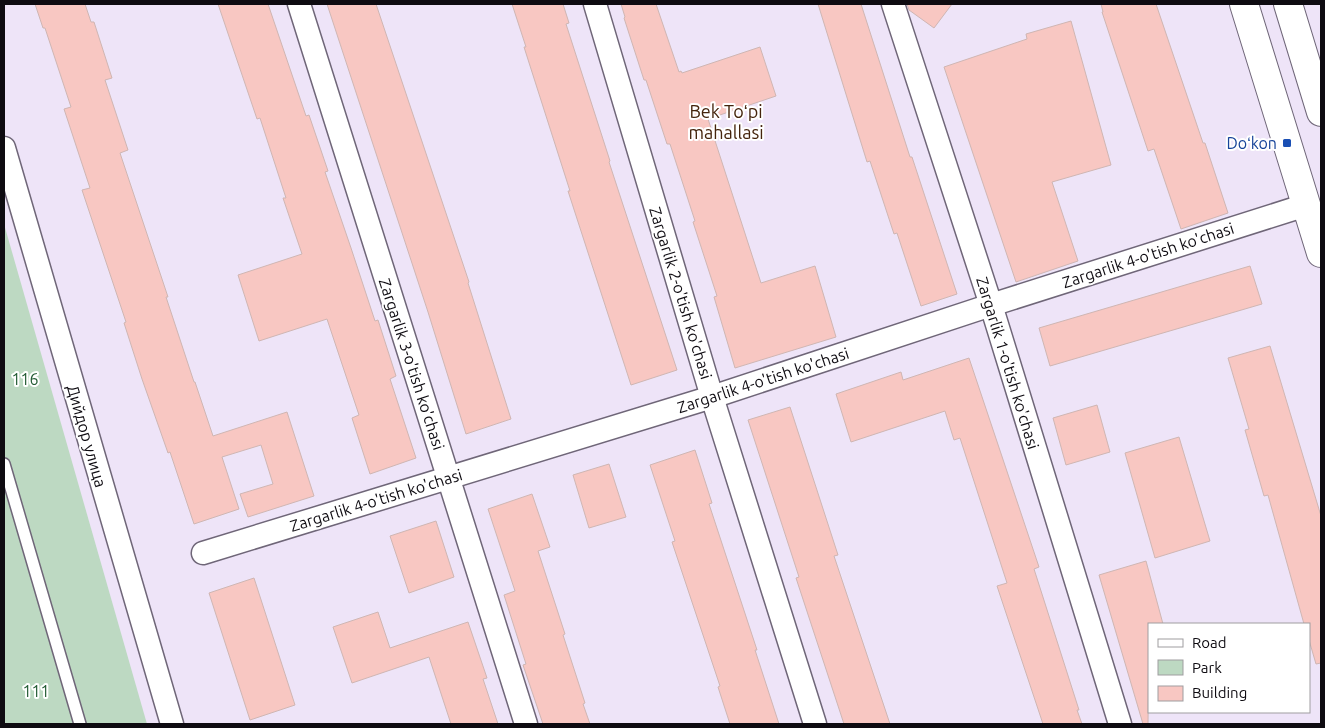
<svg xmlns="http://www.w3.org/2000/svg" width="1325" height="728" font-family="Ubuntu,sans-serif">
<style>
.green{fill:#bdd9c2}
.building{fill:#f8c7c2;stroke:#cfb6b3}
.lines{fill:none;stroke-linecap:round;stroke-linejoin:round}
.lane-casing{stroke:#6f6678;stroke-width:14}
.street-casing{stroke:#6f6678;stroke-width:25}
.secondary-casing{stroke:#6f6678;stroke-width:30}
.lane{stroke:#fff;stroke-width:11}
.street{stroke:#fff;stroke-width:22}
.secondary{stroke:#fff;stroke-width:28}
.transit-dot{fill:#1a4fb4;stroke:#fff;stroke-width:2}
.labels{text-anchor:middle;stroke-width:4;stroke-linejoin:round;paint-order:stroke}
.transit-label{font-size:16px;fill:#164399;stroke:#fff;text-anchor:end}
.street-label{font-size:16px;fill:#0e0b11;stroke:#fff}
.park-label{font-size:16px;fill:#245c35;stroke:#fff}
.neighbourhood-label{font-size:18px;fill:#44240c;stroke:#fff}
</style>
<rect width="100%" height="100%" fill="#eee4f8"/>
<path class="green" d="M 4,224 L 147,724 L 4,724 Z"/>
<g class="building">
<path d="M 35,4 L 85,4 L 91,22 L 94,22 L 112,78 L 105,80 L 128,150 L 120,153 L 168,297 L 166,297 L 194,382 L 195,382 L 213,436 L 287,412 L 314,496 L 248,517 L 240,494 L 273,484 L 261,445 L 222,457 L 239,509 L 194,524 L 170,452 L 168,453 L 142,379 L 124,323 L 126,322 L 82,190 L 90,188 L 64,109 L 71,107 L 45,28 L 43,28 Z"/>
<path d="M 218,4 L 268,4 L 306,116 L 309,115 L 328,171 L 325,172 L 351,248 L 375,321 L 378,320 L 396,376 L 390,379 L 416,458 L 370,474 L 352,418 L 359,415 L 327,319 L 259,341 L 238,275 L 302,254 L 283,198 L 286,198 L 260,118 L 257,119 Z"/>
<path d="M 327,4 L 376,4 L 469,282 L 468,283 L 511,419 L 466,434 L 428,312 Z"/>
<path d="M 512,4 L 563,4 L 569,23 L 566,24 L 610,161 L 609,162 L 677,370 L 631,385 L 568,191 L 570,191 L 524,47 L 526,47 Z"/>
<path d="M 621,4 L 656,4 L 679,72 L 681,71 L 682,73 L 760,47 L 776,96 L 708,119 L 761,283 L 815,266 L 836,337 L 735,368 L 714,297 L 717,296 L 693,222 L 695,221 L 670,144 L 667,144 L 646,80 L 644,80 L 624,18 L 625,17 Z"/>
<path d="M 818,4 L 861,4 L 910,157 L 912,157 L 957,294 L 921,306 L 897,233 L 894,234 L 870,161 L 867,162 Z"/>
<path d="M 907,4 L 952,4 L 934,28 L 909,10 Z"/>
<path d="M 1101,4 L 1156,4 L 1203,143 L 1205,143 L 1228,213 L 1181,229 L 1154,149 L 1148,151 L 1102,12 L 1103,12 Z"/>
<path d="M 1071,21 L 1111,165 L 1052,182 L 1078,261 L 1016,282 L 944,67 L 1027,39 L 1026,34 Z"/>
<path d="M 1250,266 L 1262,304 L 1050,366 L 1039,328 Z"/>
<path d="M 1270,346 L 1321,516 L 1321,663 L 1316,664 L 1309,640 L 1309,624 L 1304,624 L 1268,495 L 1264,496 L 1245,430 L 1249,429 L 1228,358 Z"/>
<path d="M 969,358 L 1039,567 L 1034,569 L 1079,710 L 1077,710 L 1082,724 L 1043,724 L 997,586 L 1007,583 L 960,438 L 954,440 L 945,411 L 851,442 L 836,394 L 901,372 L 903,380 Z"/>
<path d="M 1097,405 L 1110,452 L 1066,465 L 1053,418 Z"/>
<path d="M 790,407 L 838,555 L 834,556 L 890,724 L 844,724 L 796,578 L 799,577 L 748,420 Z"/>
<path d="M 1179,437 L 1210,541 L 1155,558 L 1125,453 Z"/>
<path d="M 695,450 L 712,503 L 709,504 L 757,650 L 755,650 L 779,724 L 730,724 L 718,687 L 720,686 L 672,542 L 675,541 L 650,465 Z"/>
<path d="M 609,464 L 626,517 L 589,528 L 573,475 Z"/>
<path d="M 532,494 L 550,547 L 538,551 L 565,634 L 563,635 L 585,703 L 583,704 L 590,724 L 543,724 L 523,665 L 526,664 L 504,595 L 515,591 L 488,509 Z"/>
<path d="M 436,521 L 454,577 L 409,593 L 390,536 Z"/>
<path d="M 1146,561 L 1163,624 L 1149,624 L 1148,724 L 1143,724 L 1099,575 Z"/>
<path d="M 254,578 L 295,705 L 250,720 L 209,593 Z"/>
<path d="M 378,612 L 390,648 L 468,622 L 487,678 L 483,679 L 498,724 L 451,724 L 429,657 L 352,683 L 333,627 Z"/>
</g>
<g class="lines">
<g class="lane-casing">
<path id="lane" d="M 4,464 L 80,724"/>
</g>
<g class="street-casing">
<g id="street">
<path d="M 299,4 L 526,724"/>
<path d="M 595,4 L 712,397 L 815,724"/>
<path d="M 893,4 L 991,305 L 1120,724"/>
<path d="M 4,148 L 172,724"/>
<path d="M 203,553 L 712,397 L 991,305 L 1306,205"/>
</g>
</g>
<g class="secondary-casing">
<g id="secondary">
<path d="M 1244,4 L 1321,253"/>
<path d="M 1288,4 L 1321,112"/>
</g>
</g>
<use href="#lane" class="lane"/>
<use href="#street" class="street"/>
<use href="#secondary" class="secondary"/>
</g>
<rect class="transit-dot" x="1282" y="138" width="10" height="10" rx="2.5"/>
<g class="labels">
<g class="transit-label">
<text x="1277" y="149">Doʻkon</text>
</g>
<g class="street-label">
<text transform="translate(1148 255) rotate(-18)" y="6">Zargarlik 4-o'tish ko'chasi</text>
<text transform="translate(681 293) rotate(73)" y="6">Zargarlik 2-o'tish ko'chasi</text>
<text transform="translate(1008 363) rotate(73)" y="6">Zargarlik 1-o'tish ko'chasi</text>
<text transform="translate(412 364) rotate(72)" y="6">Zargarlik 3-o'tish ko'chasi</text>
<text transform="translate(763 380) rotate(-18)" y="6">Zargarlik 4-o'tish ko'chasi</text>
<text transform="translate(87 436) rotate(74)" y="6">Дийдор улица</text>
<text transform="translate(376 500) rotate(-17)" y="6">Zargarlik 4-o'tish ko'chasi</text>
</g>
<g class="park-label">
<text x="25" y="385">116</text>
<text x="36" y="697">111</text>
</g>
<g class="neighbourhood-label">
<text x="726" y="118">Bek Toʻpi<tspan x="726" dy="21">mahallasi</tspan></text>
</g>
</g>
<rect width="1325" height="728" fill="none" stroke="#0e0b11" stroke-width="10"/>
<rect x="1148" y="623" width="162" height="90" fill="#ffffff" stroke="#9f9da0"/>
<rect x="1158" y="639" width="25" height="8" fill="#ffffff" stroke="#9f9da0"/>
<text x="1192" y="648" font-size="15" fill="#0e0b11">Road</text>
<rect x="1158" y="660" width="25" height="15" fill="#bdd9c2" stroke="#9f9da0"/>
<text x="1192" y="673" font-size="15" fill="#0e0b11">Park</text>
<rect x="1158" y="686" width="25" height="15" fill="#f8c7c2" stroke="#9f9da0"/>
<text x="1192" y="698" font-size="15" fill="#0e0b11">Building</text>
</svg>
